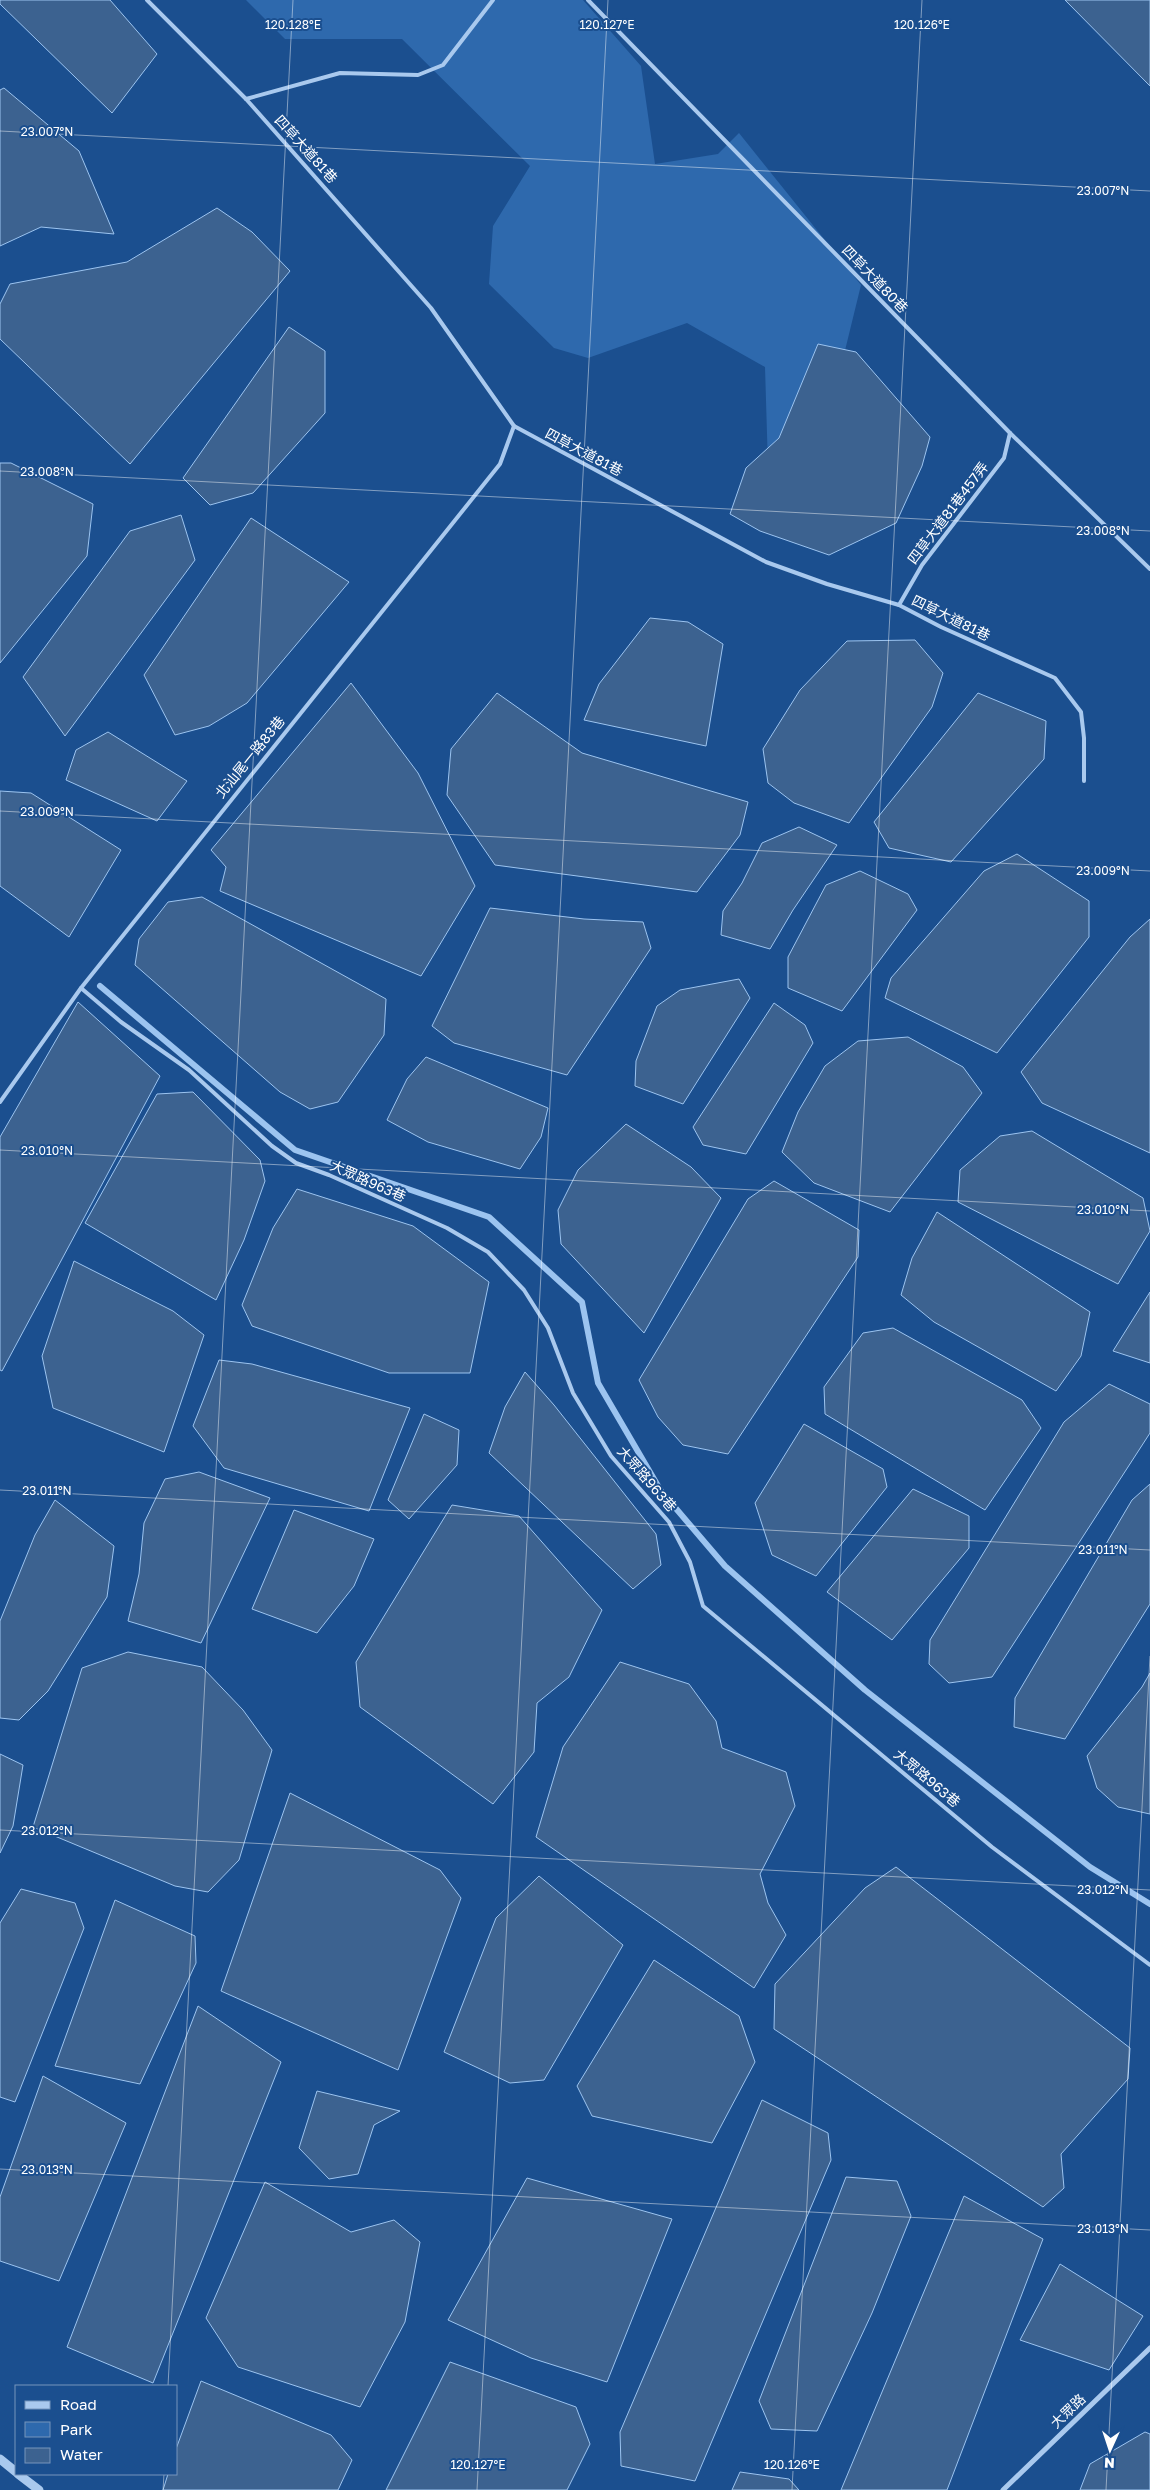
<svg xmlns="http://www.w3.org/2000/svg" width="1150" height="2490" font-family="'Golos Text','Noto Sans TC',sans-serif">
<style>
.green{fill:#2e69ad}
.water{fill:#3c6290;stroke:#9cc4f0}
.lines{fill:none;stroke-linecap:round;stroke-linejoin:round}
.stream{stroke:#9cc4f0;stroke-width:6}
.service{stroke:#a9c9ee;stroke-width:4}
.minor{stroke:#a9c9ee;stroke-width:5}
.tertiary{stroke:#a9c9ee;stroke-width:9}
.ticks{fill:none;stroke:#fff;stroke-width:1;stroke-opacity:0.45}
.labels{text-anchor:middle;stroke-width:4;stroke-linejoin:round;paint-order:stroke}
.street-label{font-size:14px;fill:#fff;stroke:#1b4f8f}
.ticks-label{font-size:12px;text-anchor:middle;fill:#fff;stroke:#1b4f8f;stroke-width:4;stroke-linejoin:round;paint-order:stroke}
</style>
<rect width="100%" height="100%" fill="#1b4f8f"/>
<path class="green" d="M 246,0 L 583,0 L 641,66 L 655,164 L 718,154 L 739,133 L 861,285 L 828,420 L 768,467 L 765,367 L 687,323 L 588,358 L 554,348 L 489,284 L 493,226 L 530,166 L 402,39 L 285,39 Z"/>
<g class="water">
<path d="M 0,0 L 110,0 L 157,54 L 112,113 L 0,4 Z"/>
<path d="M 1065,0 L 1150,0 L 1150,86 Z"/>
<path d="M 4,88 L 79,151 L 114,234 L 41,227 L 0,246 L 0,90 Z"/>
<path d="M 217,208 L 252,232 L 290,271 L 130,464 L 0,339 L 0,304 L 10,284 L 127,262 Z"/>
<path d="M 289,327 L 325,351 L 325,413 L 253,493 L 210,505 L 183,478 Z"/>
<path d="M 818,344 L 856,352 L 930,437 L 922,466 L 896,523 L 829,555 L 760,531 L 730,514 L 746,468 L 779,438 Z"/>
<path d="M 0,463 L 11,463 L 93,504 L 87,556 L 0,663 Z"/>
<path d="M 181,515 L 195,560 L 65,736 L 23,677 L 130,531 Z"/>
<path d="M 251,518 L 349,582 L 247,703 L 209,726 L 175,735 L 144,675 Z"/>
<path d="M 650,618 L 688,622 L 723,644 L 706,746 L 584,720 L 599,684 Z"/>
<path d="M 915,640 L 943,673 L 932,707 L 849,823 L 794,803 L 768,783 L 763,749 L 800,690 L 847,641 Z"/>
<path d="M 351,683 L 418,773 L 475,886 L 421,976 L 220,891 L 226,867 L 211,850 Z"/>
<path d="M 497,693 L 582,753 L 748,802 L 740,835 L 697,892 L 495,865 L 447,795 L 451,749 Z"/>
<path d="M 978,693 L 1046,721 L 1044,759 L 951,862 L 889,848 L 874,822 Z"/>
<path d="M 108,732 L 187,781 L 157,821 L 66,780 L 76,750 Z"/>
<path d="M 0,791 L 31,793 L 121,850 L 69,937 L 0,886 Z"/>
<path d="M 799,827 L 837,845 L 793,910 L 770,949 L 721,935 L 723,911 L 742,883 L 762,843 Z"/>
<path d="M 1017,854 L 1089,901 L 1089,937 L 997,1053 L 885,998 L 891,978 L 984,871 Z"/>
<path d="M 860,871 L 908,894 L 917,910 L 842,1011 L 788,988 L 788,957 L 826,885 Z"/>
<path d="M 202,897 L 386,999 L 384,1035 L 338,1102 L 310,1109 L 280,1092 L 135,965 L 139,939 L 168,902 Z"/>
<path d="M 490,908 L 584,919 L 643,922 L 651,948 L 567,1075 L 454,1043 L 432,1026 Z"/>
<path d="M 1150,919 L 1150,1153 L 1042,1103 L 1021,1072 L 1130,937 Z"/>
<path d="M 739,979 L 750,998 L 683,1104 L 635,1086 L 636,1061 L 657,1006 L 680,990 Z"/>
<path d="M 78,1002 L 160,1076 L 2,1371 L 0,1370 L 0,1137 Z"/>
<path d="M 774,1003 L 805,1025 L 813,1043 L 746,1154 L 703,1145 L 693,1127 Z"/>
<path d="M 908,1037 L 963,1067 L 982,1093 L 890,1212 L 814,1183 L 782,1152 L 798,1112 L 825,1066 L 858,1041 Z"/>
<path d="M 426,1057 L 548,1108 L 541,1137 L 520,1169 L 428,1142 L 387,1120 L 407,1079 Z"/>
<path d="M 193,1092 L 260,1160 L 265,1181 L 244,1240 L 216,1300 L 85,1223 L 157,1094 Z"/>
<path d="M 626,1124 L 691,1167 L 721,1198 L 644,1333 L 561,1244 L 558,1210 L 578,1170 Z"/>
<path d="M 1032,1131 L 1143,1198 L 1150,1231 L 1118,1284 L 958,1202 L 960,1170 L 1000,1136 Z"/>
<path d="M 774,1181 L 859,1230 L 858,1257 L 728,1454 L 683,1445 L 658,1417 L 639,1380 L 748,1199 Z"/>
<path d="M 297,1189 L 413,1226 L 489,1282 L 470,1373 L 389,1373 L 252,1326 L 242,1305 L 273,1228 Z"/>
<path d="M 937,1212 L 1090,1312 L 1081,1356 L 1056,1391 L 934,1322 L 901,1295 L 912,1258 Z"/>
<path d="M 74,1261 L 173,1311 L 204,1335 L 164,1452 L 53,1408 L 42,1356 Z"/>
<path d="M 1150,1292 L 1150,1363 L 1113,1351 Z"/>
<path d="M 893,1328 L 1022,1400 L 1041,1428 L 985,1510 L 825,1414 L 824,1387 L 863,1333 Z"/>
<path d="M 219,1360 L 252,1364 L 410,1408 L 369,1511 L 224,1468 L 193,1426 Z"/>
<path d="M 525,1372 L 554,1405 L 656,1534 L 661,1565 L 633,1589 L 489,1453 L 505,1407 Z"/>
<path d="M 1109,1384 L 1150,1404 L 1150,1433 L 992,1677 L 949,1683 L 929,1664 L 930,1640 L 1064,1422 Z"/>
<path d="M 424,1414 L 459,1430 L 457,1465 L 409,1519 L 388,1500 Z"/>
<path d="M 804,1424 L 883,1469 L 887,1487 L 816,1576 L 772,1555 L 755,1503 Z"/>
<path d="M 199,1472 L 270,1498 L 201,1643 L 128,1621 L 139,1574 L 144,1523 L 165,1479 Z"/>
<path d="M 1150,1484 L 1150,1604 L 1065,1739 L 1014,1727 L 1015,1698 L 1132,1500 Z"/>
<path d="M 913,1489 L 969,1516 L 969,1548 L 892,1640 L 827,1592 Z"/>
<path d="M 55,1500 L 114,1546 L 107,1597 L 48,1691 L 19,1720 L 0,1718 L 0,1621 L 35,1535 Z"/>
<path d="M 452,1505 L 519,1516 L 602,1610 L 569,1677 L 537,1703 L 534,1752 L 493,1804 L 360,1707 L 356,1662 Z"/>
<path d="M 294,1510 L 374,1539 L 354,1586 L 317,1633 L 252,1609 Z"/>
<path d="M 128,1652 L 202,1667 L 243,1710 L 272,1750 L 239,1860 L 208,1892 L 175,1886 L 33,1827 L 82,1668 Z"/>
<path d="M 620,1662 L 689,1684 L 716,1721 L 722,1748 L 786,1772 L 795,1806 L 760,1874 L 768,1903 L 786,1935 L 754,1988 L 536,1837 L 563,1747 Z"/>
<path d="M 1150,1673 L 1150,1814 L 1118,1807 L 1097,1788 L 1087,1756 L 1142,1687 Z"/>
<path d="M 0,1754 L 23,1765 L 13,1826 L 0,1853 Z"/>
<path d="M 290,1793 L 440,1870 L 461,1898 L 398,2070 L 221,1991 Z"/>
<path d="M 896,1867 L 1130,2048 L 1128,2079 L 1061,2154 L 1064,2188 L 1043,2207 L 774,2029 L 775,1984 L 865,1888 Z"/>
<path d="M 539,1876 L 623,1945 L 544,2080 L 510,2083 L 444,2052 L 496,1918 Z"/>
<path d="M 21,1889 L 75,1903 L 84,1928 L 15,2102 L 0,2097 L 0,1923 Z"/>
<path d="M 115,1900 L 195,1936 L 196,1963 L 140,2084 L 55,2066 Z"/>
<path d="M 654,1960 L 739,2016 L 755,2062 L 712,2143 L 592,2116 L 577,2086 Z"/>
<path d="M 198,2006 L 281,2062 L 153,2383 L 67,2347 Z"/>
<path d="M 43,2076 L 126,2123 L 59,2281 L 0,2261 L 0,2197 Z"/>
<path d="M 317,2091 L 400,2111 L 374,2125 L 358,2174 L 329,2179 L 299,2148 Z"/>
<path d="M 762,2100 L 828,2133 L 831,2160 L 695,2481 L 621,2466 L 620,2432 Z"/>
<path d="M 846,2177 L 897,2181 L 911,2216 L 872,2313 L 817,2431 L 771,2429 L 759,2401 Z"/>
<path d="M 527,2178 L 672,2219 L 607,2382 L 531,2358 L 448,2320 Z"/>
<path d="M 265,2182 L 351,2232 L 394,2220 L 420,2242 L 405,2322 L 360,2407 L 238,2367 L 206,2318 Z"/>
<path d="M 964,2196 L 1043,2239 L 947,2490 L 841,2490 Z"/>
<path d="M 1060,2264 L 1143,2316 L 1109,2370 L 1020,2340 Z"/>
<path d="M 450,2362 L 576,2407 L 590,2444 L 567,2490 L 386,2490 Z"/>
<path d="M 201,2381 L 331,2435 L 352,2460 L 338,2490 L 163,2490 L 168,2474 L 176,2474 L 176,2449 Z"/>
<path d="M 1145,2432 L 1150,2434 L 1150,2490 L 1080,2490 L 1090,2464 Z"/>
<path d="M 740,2472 L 789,2479 L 799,2490 L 732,2490 Z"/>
</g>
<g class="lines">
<path class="stream" d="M 100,986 L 295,1150 L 489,1217 L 582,1302 L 598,1383 L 661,1491 L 725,1566 L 865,1690 L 1090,1867 L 1150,1904"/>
<g class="service">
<path d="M 147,0 L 246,99 L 431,308 L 514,426 L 766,562 L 827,584 L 899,605 L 941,627 L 1055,678 L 1081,712 L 1084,738 L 1084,781"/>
<path d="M 588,0 L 1010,433 L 1150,569"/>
<path d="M 246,99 L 340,73 L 418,75 L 443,65 L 493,0"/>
<path d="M 899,605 L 922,565 L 1004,458 L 1010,433"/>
<path d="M 81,988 L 121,1022 L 189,1070 L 272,1146 L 296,1163 L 329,1175 L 447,1228 L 488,1252 L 524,1290 L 548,1328 L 573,1393 L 611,1456 L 669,1522 L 690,1562 L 703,1606 L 992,1847 L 1150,1965"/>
<path d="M 0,1102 L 81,988 L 500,464 L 514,426"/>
</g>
<path class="minor" d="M 1003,2490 L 1150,2348"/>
<g class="tertiary">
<path d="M 0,2459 L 16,2472"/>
<path d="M 18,2474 L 39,2490"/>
</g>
</g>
<path class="ticks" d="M 0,131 L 1150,191M 0,471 L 1150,531M 0,811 L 1150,871M 0,1150 L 1150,1211M 0,1490 L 1150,1550M 0,1830 L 1150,1890M 0,2169 L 1150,2230M 168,2386 L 293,0M 163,2490 L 164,2474M 477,2490 L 608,0M 792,2490 L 922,0M 1106,2490 L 1150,1656"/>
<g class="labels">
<g class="street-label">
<text transform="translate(306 149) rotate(48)" y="5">四草大道81巷</text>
<text transform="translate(875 279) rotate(46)" y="5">四草大道80巷</text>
<text transform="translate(584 452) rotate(28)" y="5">四草大道81巷</text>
<text transform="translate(948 513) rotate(-53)" y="5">四草大道81巷457弄</text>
<text transform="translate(951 618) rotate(26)" y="5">四草大道81巷</text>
<text transform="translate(250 757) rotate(-51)" y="5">北汕尾一路83巷</text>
<text transform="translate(368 1181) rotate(24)" y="5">大眾路963巷</text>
<text transform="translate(647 1479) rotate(49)" y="5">大眾路963巷</text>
<text transform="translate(927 1778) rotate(40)" y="5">大眾路963巷</text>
<text transform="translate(1068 2411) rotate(-44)" y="5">大眾路</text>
</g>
</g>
<g class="ticks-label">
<text x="293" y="29">120.128°E</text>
<text x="607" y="29">120.127°E</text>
<text x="922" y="29">120.126°E</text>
<text x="47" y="136">23.007°N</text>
<text x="1103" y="195">23.007°N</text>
<text x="47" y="476">23.008°N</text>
<text x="1103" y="535">23.008°N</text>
<text x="47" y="816">23.009°N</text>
<text x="1103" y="875">23.009°N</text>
<text x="47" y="1155">23.010°N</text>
<text x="1103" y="1214">23.010°N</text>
<text x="47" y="1495">23.011°N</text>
<text x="1103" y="1554">23.011°N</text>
<text x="47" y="1835">23.012°N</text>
<text x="1103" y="1894">23.012°N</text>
<text x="47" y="2174">23.013°N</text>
<text x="1103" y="2233">23.013°N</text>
<text x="478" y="2469">120.127°E</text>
<text x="792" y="2469">120.126°E</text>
</g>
<rect x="15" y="2385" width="162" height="90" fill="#1b4f8f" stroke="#7695bc"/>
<rect x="25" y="2401" width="25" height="8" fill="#a9c9ee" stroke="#7695bc"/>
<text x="60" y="2410" font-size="15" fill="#ffffff">Road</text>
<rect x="25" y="2422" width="25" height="15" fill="#2e69ad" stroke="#7695bc"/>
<text x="60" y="2435" font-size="15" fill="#ffffff">Park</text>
<rect x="25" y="2448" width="25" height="15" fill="#3c6290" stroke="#7695bc"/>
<text x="60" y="2460" font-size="15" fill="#ffffff">Water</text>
<g transform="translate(1110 2450) rotate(183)" stroke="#1b4f8f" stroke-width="4" paint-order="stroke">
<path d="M0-4L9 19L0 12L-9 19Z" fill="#ffffff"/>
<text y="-8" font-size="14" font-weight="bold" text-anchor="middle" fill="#ffffff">N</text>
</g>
</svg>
